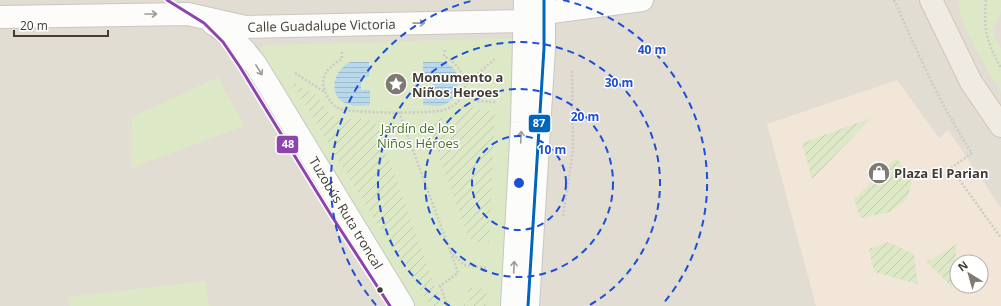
<svg xmlns="http://www.w3.org/2000/svg" width="1001" height="306" font-family="'Open Sans',sans-serif">
<style>
.residential{fill:#e2ddd3;fill-rule:evenodd}
.commercial{fill:#f1e6d8;fill-rule:evenodd}
.green{fill:#dce8c6}
.garden{fill:url(#garden-furrows)}
.water{fill:url(#water-rules)}
.lines{fill:none;stroke-linecap:round;stroke-linejoin:round}
.minor-casing{stroke:#cac7c2;stroke-width:24}
.major-casing{stroke:#d0c6b4;stroke-width:24}
.path{stroke:#cccac5;stroke-width:2.5;stroke-dasharray:2 2;stroke-linecap:butt}
.minor{stroke:#fcfcfb;stroke-width:22}
.major{stroke:#efebe2;stroke-width:22}
.bus-1-casing{stroke:#fff;stroke-width:6}
.bus-2-casing{stroke:#fff;stroke-width:6}
.bus-1{stroke:#8e44ad;stroke-width:3}
.bus-2{stroke:#0065bd;stroke-width:3}
.oneway{stroke:#9f9c97}
.ring{fill:none;stroke:#1d4ed8;stroke-width:2;stroke-dasharray:7 5}
.bus-dot{fill:#423c33;stroke:#fff;stroke-width:1.5}
.labels{text-anchor:middle;stroke-width:3;stroke-linejoin:round;paint-order:stroke}
.street-label{font-size:13px;fill:#423c33;stroke:#fff}
.poi-label{font-size:13px;font-weight:bold;fill:#423c33;stroke:#fff;text-anchor:start}
.park-label{font-size:13px;fill:#487229;stroke:#fff}
.centre{fill:#1d4ed8;stroke:#fff;stroke-width:2}
.ring-label{font-size:12px;text-anchor:middle;font-weight:bold;fill:#1d4ed8;stroke:#fff;stroke-width:3;stroke-linejoin:round;paint-order:stroke}
.line-badge{stroke:#fff;stroke-width:1.5}
.badge-label{font-size:11px;text-anchor:middle;font-weight:bold;fill:#fff}
</style>
<defs>
<pattern id="garden-furrows" width="10" height="10" patternUnits="userSpaceOnUse"><rect width="10" height="10" fill="#dce8c6"/><path d="M-1 1l2-2M0 10L10 0M9 11l2-2" fill="none" stroke="#bec8ab"/></pattern>
<pattern id="water-rules" width="6" height="5" patternUnits="userSpaceOnUse"><rect width="6" height="5" fill="#b7d9eb"/><path d="M0 2.5h6" fill="none" stroke="#9fbbca"/></pattern>
</defs>
<rect width="100%" height="100%" fill="#eeebe6"/>
<path class="residential" d="M 0,0 L 1001,0 L 1001,306 L 0,306 ZM 957,262 L 981,262 L 981,286 L 957,286 Z"/>
<path class="commercial" d="M 897,80 L 939,138 L 948,130 L 1001,208 L 1001,306 L 816,306 L 767,124 ZM 957,262 L 981,262 L 981,286 L 957,286 Z"/>
<g class="green">
<path d="M 959,0 L 1001,0 L 1001,12 L 993,29 L 996,40 L 1001,49 L 1001,92 C 990,74 956,19 959,0 Z"/>
<path d="M 518,38 L 504,306 L 413,306 L 258,51 L 260,48 L 267,45 Z"/>
<path d="M 218,77 L 244,126 L 131,168 L 132,117 Z"/>
<path d="M 205,281 L 209,306 L 69,306 L 68,297 Z"/>
</g>
<g class="garden">
<path d="M 291,81 C 299,86 310,91 318,97 C 327,106 322,114 339,118 C 352,121 369,115 377,126 L 442,306 L 430,306 L 373,217 Z"/>
<path d="M 466,103 L 478,110 L 495,111 L 489,242 L 474,242 L 467,234 L 429,127 L 432,119 C 448,119 455,114 466,103 Z"/>
<path d="M 871,118 L 812,179 L 802,143 Z"/>
<path d="M 896,158 L 913,177 L 907,199 L 890,212 L 860,218 L 854,199 Z"/>
<path d="M 888,242 L 914,254 L 918,284 L 874,272 L 869,249 Z"/>
<path d="M 957,244 L 952,287 L 927,262 Z"/>
<path d="M 467,288 L 487,289 L 486,306 L 462,306 L 470,303 Z"/>
</g>
<g class="water">
<path d="M 350,62 L 369,62 L 369,77 L 361,77 L 361,90 L 370,90 L 370,105 C 364,105 356,107 351,105 C 327,100 331,72 350,62 Z"/>
<path d="M 423,62 C 432,62 443,60 451,66 C 463,76 458,101 443,105 C 437,107 429,105 423,105 L 424,90 L 432,90 L 432,77 L 423,76 Z"/>
</g>
<g class="lines">
<g class="minor-casing">
<g id="minor">
<path id="s1" d="M 0,17 L 188,14 L 245,27 L 526,21 L 544,13 L 642,0"/>
<path id="s2" d="M 213,24 C 231,34 243,48 256,65 L 403,306"/>
<path d="M 512,306 L 522,123 L 525,0"/>
<path d="M 528,306 L 544,48 L 544,0"/>
</g>
</g>
<g class="major-casing">
<path id="major" d="M 931,0 L 971,82 L 1001,126"/>
</g>
<g class="path">
<path d="M 894,0 C 918,53 940,105 972,153 L 951,168 L 1001,238"/>
<path d="M 986,0 C 983,28 987,43 1001,68"/>
<path d="M 342,52 L 342,59 C 332,65 320,74 324,87 C 326,96 331,105 340,109 C 348,113 434,114 444,110 C 475,99 469,70 444,56 L 445,50"/>
<path d="M 295,73 L 326,93"/>
<path d="M 466,84 L 496,58"/>
<path d="M 463,94 L 477,101 L 495,102"/>
<path d="M 399,112 L 450,251 L 464,265 L 488,268"/>
<path d="M 563,216 L 573,150 L 572,70"/>
<path d="M 448,306 L 440,286 L 458,273 L 451,253"/>
</g>
<use href="#minor" class="minor"/>
<use href="#major" class="major"/>
<g class="bus-1-casing">
<path id="bus-1" d="M 167,0 L 204,23 L 223,42 L 240,67 L 331,215 L 390,306"/>
</g>
<g class="bus-2-casing">
<path id="bus-2" d="M 528,306 L 544,48 L 544,0"/>
</g>
<use href="#bus-1" class="bus-1"/>
<use href="#bus-2" class="bus-2"/>
</g>
<defs><path id="oneway-shaft" d="M-6 0H5M1.5-3L5.5 0L1.5 3" fill="none" stroke-width="1.6" stroke-linecap="round" stroke-linejoin="round"/></defs>
<g class="oneway">
<use href="#oneway-shaft" transform="translate(151 14)"/>
<use href="#oneway-shaft" transform="translate(419 23) rotate(-1)"/>
<use href="#oneway-shaft" transform="translate(259 70) rotate(58)"/>
<use href="#oneway-shaft" transform="translate(521 137) rotate(-87)"/>
<use href="#oneway-shaft" transform="translate(514 267) rotate(-87)"/>
</g>
<g class="ring">
<circle cx="519" cy="183" r="47"/>
<circle cx="519" cy="183" r="94"/>
<path d="M450 306A141 141 0 1 1 588 306"/>
<path d="M376 305A188 188 0 0 1 475 0M563 0A188 188 0 0 1 662 305"/>
</g>
<defs>
<g id="sight-disc" transform="scale(1.15)"><circle r="9.5" fill="#7e7972" stroke="#fff"/><path d="M0-6L1.8-2.2L6-1.7L2.9 1.2L3.7 5.4L0 3.3L-3.7 5.4L-2.9 1.2L-6-1.7L-1.8-2.2Z" fill="#fff"/></g>
<g id="shop-disc" transform="scale(1.15)"><circle r="9.5" fill="#7e7972" stroke="#fff"/><path d="M-5-2.5h2.3a2.7 3.5 0 0 1 5.4 0H5L5.5 6h-11ZM-1.5-2.5h3a1.5 2.3 0 0 0-3 0Z" fill="#fff"/></g>
</defs>
<g fill-rule="evenodd">
<use href="#sight-disc" x="396" y="84"/>
<use href="#shop-disc" x="879" y="173"/>
</g>
<circle class="bus-dot" cx="380" cy="290" r="3.5"/>
<g class="labels">
<g class="street-label">
<text dy="5" stroke="none"><textPath href="#s1" startOffset="323">Calle Guadalupe Victoria</textPath></text>
<text dy="5" stroke="none"><textPath href="#s2" startOffset="233">Tuzobús Ruta troncal</textPath></text>
</g>
<g class="poi-label">
<text x="412" y="82">Monumento a<tspan x="412" dy="15">Niños Heroes</tspan></text>
<text x="894" y="178">Plaza El Parian</text>
</g>
<g class="park-label">
<text x="418" y="133">Jardín de los<tspan x="418" dy="15">Niños Héroes</tspan></text>
</g>
</g>
<circle cx="519" cy="183" r="6" class="centre"/>
<g class="ring-label">
<text x="652" y="54">40 m</text>
<text x="619" y="87">30 m</text>
<text x="585" y="121">20 m</text>
<text x="552" y="154">10 m</text>
</g>
<g class="line-badge">
<rect x="528" y="114" width="23" height="19" rx="4" fill="#0065bd"/>
<rect x="276" y="135" width="23" height="19" rx="4" fill="#8e44ad"/>
</g>
<g class="badge-label">
<text x="539" y="127">87</text>
<text x="288" y="148">48</text>
</g>
<g transform="translate(969 274) rotate(323)"><circle r="19" fill="#ffffff" stroke="#b3b1ad"/>
<path d="M0-3L7 15L0 10L-7 15Z" fill="#7e7972"/>
<text y="-6" font-size="11" font-weight="bold" text-anchor="middle" fill="#423c33">N</text>
</g>
<path d="M14 30v6h94v-6" fill="none" stroke="#423c33" stroke-width="2"/>
<text x="20" y="30" font-size="12" fill="#423c33" stroke="#ffffff" stroke-width="3" paint-order="stroke">20 m</text>
</svg>
